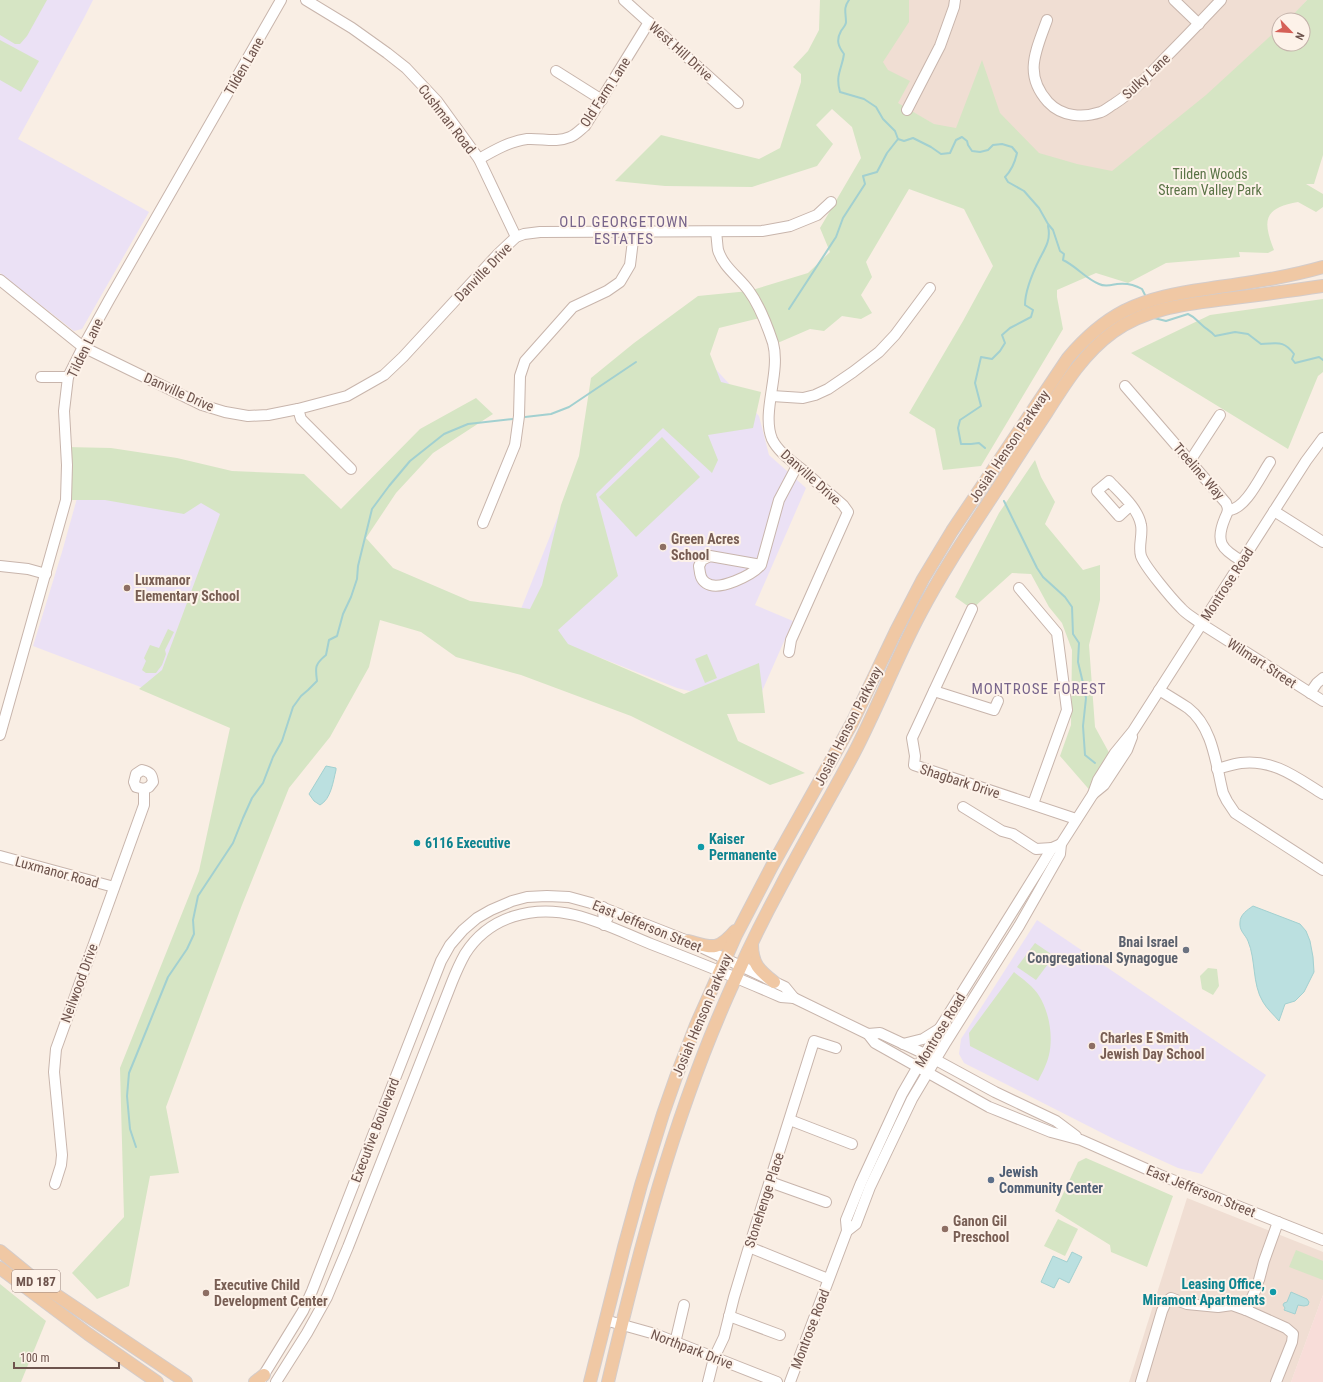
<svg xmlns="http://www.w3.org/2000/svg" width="1323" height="1382" font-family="'Roboto Condensed',sans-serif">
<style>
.residential{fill:#f0ded3}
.commercial{fill:#f8ddd9}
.education{fill:#ebe1f5}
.green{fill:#d6e5c4}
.water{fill:#bbe0e0;stroke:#a2d0d0}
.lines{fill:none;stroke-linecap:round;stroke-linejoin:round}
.stream{stroke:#a2d0d0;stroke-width:2}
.minor-casing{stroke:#c8b5ac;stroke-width:12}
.major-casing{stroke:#d4ccca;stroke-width:14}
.minor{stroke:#fff;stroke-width:10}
.major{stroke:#f0c8a4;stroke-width:12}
.education-dot{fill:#8d6e63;stroke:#fdf2e9;stroke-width:1.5}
.culture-dot{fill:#0f9aa8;stroke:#fdf2e9;stroke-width:1.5}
.worship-dot{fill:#6b7280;stroke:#fdf2e9;stroke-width:1.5}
.service-dot{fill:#5c6f8a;stroke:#fdf2e9;stroke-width:1.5}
.labels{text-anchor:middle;stroke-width:4;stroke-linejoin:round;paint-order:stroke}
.shield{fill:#fdf2e9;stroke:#99837c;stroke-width:1}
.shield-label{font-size:13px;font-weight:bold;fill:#6e544d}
.street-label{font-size:14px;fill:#6e544d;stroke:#fdf2e9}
.park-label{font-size:14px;fill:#5a7346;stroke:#fdf2e9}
.education-label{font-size:14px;font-weight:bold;fill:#785e54;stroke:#fdf2e9;text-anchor:start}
.culture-label{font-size:14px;font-weight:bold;fill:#0d838f;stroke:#fdf2e9;text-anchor:start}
.worship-label{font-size:14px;font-weight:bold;fill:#5b616d;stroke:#fdf2e9;text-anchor:end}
.service-label{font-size:14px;font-weight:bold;fill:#4e5e75;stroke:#fdf2e9;text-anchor:start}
.neighbourhood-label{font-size:15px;letter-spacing:1px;fill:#78658b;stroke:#fdf2e9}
</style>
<rect width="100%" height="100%" fill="#f9eee4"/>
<g class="residential">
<path d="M 899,0 L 1307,0 L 1289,20 L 1279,20 L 1279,31 L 1208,110 L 1082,199 L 956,137 L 897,103 L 874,62 Z"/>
<path d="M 1187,1198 L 1323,1252 L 1323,1295 L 1291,1382 L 1129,1382 Z"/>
</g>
<path class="commercial" d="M 1323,1295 L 1323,1382 L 1291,1382 Z"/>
<g class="education">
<path d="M 0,0 L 93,0 L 85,16 L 18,139 L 149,212 L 82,329 L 74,331 L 0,273 Z"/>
<path d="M 697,349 L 759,416 L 769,455 L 806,488 L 755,605 L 793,621 L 755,707 L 677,688 L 515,624 L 613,378 Z"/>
<path d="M 81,484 L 224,498 L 196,625 L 167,697 L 33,646 L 62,552 Z"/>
<path d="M 1037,920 L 1266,1075 L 1202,1174 L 1178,1168 L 1112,1138 L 964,1063 L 959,1054 L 961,1039 Z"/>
</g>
<g class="green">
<path d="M 0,0 L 47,0 L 27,36 L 20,44 L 15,44 L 0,35 Z"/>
<path d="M 820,0 L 909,0 L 909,22 L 883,62 L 888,70 L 910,81 L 898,103 L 934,124 L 956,128 L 982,60 L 1000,113 L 1039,153 L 1077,164 L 1112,171 L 1206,95 L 1279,28 L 1279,44 L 1303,44 L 1303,20 L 1288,20 L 1307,0 L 1323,0 L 1323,155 L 1314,184 L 1306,184 L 1323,194 L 1323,207 L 1316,212 L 1298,202 C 1264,208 1262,220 1274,250 L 1268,253 L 1239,252 L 1240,257 L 1166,263 L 1128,283 L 1096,273 L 1057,290 L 1057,297 L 1063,329 L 981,466 L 943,470 L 935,429 L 909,413 L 963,321 L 993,266 L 964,209 L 909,189 L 866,262 L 872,277 L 861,295 L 872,313 L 861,319 L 842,316 L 824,331 L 810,329 L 773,345 L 764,317 L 719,328 L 710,354 L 721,382 L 761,392 L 753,428 L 708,435 L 718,460 L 712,473 L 663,428 L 596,494 L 618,576 L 558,630 L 568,644 L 684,694 L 759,663 L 765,713 L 727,714 L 738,741 L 805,773 L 770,785 L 631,716 L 521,675 L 456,657 L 421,632 L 380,620 L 369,667 L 330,737 L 289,788 L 242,905 L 166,1107 L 179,1173 L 150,1176 L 129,1286 L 97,1299 L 72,1273 L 124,1217 L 120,1068 L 199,871 L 230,728 L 139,689 L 162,670 L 220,514 L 201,503 L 184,514 L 105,500 L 66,500 L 66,447 L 111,448 L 177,458 L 232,471 L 304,474 L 341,509 L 420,429 L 476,398 L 493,414 L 433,453 L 396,493 L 366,538 L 393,568 L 470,601 L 530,609 L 542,585 L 561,505 L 579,456 L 591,378 L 634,343 L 698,296 L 749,291 L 808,273 L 830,252 L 820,228 L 861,158 L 852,127 L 832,109 L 816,125 L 833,144 L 817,166 L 752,187 L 665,186 L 615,181 L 661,135 L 759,159 L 780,148 L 801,82 L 801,74 L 793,67 L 808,51 L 819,30 Z"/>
<path d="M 0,40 L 39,61 L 21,92 L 0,80 Z"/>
<path d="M 1323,299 L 1323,372 L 1318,376 L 1288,449 L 1131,353 L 1210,315 Z"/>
<path d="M 662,437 L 700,477 L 636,537 L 599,497 Z"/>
<path d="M 1035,460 L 1041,477 L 1055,502 L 1045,524 L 1083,570 L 1100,565 L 1100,600 L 1089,645 L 1095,727 L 1112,758 L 1093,794 L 1060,756 L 1071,725 L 1072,650 L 1062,623 L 1049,607 L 1031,574 L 1012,573 L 972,609 L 955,597 L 999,513 Z"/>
<path d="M 168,629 L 174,632 L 165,650 L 166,654 L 162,665 L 156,673 L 146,673 L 142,670 L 146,661 L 144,658 L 150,645 L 159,648 Z"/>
<path d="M 707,654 L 717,678 L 705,683 L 695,659 Z"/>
<path d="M 1035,943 L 1054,956 L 1036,980 L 1017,967 Z"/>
<path d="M 1208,968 L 1217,969 L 1219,986 L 1213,995 L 1202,989 L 1200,976 Z"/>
<path d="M 1014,972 C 1020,977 1026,981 1031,986 C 1048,1002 1054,1033 1049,1055 C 1047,1064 1042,1073 1038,1081 L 970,1046 L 969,1033 Z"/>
<path d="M 1086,1158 L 1173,1196 L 1147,1267 L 1111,1252 L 1110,1245 L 1055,1211 L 1078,1162 Z"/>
<path d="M 1058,1219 L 1078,1229 L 1065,1256 L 1044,1246 Z"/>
<path d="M 1296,1250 L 1323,1261 L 1323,1280 L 1289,1267 Z"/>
<path d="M 0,1284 L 46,1321 L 21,1382 L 0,1382 Z"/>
</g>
<g class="water">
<path d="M 326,766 L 336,768 L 336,770 C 333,782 331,799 320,805 L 314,801 L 309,794 Z"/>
<path d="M 1253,906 L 1300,924 L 1306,931 L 1310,941 L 1313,957 L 1314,972 L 1304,992 L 1295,1001 L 1285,1004 L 1279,1021 C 1274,1015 1267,1009 1263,1002 C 1252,984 1256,960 1248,941 C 1245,934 1239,931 1240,922 C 1240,915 1247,910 1253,906 Z"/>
<path d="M 1072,1252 L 1082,1257 L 1069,1283 L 1059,1278 L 1054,1288 L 1041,1282 L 1053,1256 L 1067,1262 Z"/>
<path d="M 1291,1292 L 1307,1299 L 1309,1302 L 1308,1305 L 1304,1306 L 1298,1305 L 1295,1314 L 1284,1310 L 1285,1308 L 1283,1305 L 1284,1303 L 1287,1302 Z"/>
</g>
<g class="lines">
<g class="stream">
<path d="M 849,0 C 843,8 846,13 846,22 C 846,25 843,28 841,31 C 836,40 838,46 844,54 C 842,69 835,75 840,92 L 864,99 L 876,107 L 883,119 L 895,131 L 898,139 L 904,141 L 913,138 L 931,147 L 941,154 L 950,153 L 956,140 L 962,137 L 967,141 L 968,145 L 972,151 L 980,152 L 988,150 L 993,145 L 1002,144 L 1012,147 L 1017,153 C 1015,162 1011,171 1005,177 L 1008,182 L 1024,191 L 1039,208 L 1048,224 L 1053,230 L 1060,251 L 1064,254 L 1063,260 C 1076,266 1085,278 1099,284 C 1105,287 1111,285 1117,284 C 1125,283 1135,285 1142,289 L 1146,297"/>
<path d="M 789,309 L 836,237 L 843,218 L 865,184 L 863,176 L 877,172 L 887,153 L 898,139"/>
<path d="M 1154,316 L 1154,318 L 1166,321 L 1188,314 C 1195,317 1197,321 1202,325 C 1206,329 1211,331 1215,336 L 1235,332 L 1248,334 L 1261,344 C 1276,344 1283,339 1294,354 L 1292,359 L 1295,363 L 1319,357 L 1323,360"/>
<path d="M 525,417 L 551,414 L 569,407 L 636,362"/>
<path d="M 985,448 L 979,443 L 971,444 L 961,444 L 958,428 L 960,420 L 981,406 L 975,383 L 981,357 L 992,359 L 1000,351 L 1005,343 L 1002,335 L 1010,328 L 1031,317 L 1033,310 L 1025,305 C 1025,290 1033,272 1040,258 C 1046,247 1051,239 1048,226"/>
<path d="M 1004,501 L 1037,568 L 1043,577 L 1065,597 L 1072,607 L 1073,634 L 1079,643 L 1078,662 L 1083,683 L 1086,698 L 1083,726 L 1085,755 L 1095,763"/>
<path d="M 136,1147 L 130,1129 L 127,1096 L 129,1073 L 136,1056 L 168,977 L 187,949 L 194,934 L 193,920 L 198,896 L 233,843 L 243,818 L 252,798 L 263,783 L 273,757 L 282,741 L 293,707 L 301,696 L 308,690 L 317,681 C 315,667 315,664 326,655 L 329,640 L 337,636 L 343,614 L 351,597 L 357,579 L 358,566 L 372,509 L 389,486 L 410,461 L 444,434 L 468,424 L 513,419"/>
</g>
<g class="minor-casing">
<g id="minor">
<path d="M 306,0 L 352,28 L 387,53 L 406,68 L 437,101 L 479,159 L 516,237"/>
<path d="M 624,0 L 738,103"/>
<path d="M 1174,0 L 1199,24"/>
<path d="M 1047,20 C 1036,51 1023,74 1048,102 C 1062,117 1083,118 1101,112 C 1106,110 1110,106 1114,104 C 1134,91 1150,74 1166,57 C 1185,38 1203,19 1221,0"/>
<path d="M 556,71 L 602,100"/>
<path d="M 907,110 L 940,46 L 954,7 L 955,0"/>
<path d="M 479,159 C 493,151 510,141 527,139 C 542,138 556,143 570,137 C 576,135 581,129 585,126 L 649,22"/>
<path d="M 716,232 C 717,238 717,244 718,250 C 723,267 739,277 749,291 C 760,306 767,325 773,343 C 781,373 761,412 772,439 C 778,452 793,462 804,471 C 817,483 830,494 843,505 L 848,512 L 791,640 L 789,652"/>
<path d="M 0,280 L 83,347 L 202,405 L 225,412 L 248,416 L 268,415 L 298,409 L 347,396 L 384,375 L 403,357 L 498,254 L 516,237 L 524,234 L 540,232 L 762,231 L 790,226 L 817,215 L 831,202"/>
<path d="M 41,377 L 68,377"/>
<path d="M 1125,386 L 1226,503 C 1229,509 1228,512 1225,518 C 1215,542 1221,549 1242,561"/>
<path d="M 772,396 L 803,398 L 815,395 L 828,389 L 853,372 L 879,352 L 895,335 L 930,288"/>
<path d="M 298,409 L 301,419 L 351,469"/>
<path d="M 1190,461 L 1220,415"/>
<path d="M 1131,505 L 1119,516 L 1097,491 L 1109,481 C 1120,493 1138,508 1141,525 C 1143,535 1138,546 1141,556 C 1145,567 1172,599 1181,608 C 1186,614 1194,618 1200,623 L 1323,701"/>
<path d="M 1229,510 C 1246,509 1261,475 1270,462"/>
<path d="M 1274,511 L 1323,542"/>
<path d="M 483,523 L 515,445 L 519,416 L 520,376 L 525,361 L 573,307 L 607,291 L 620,282 L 630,265 L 634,232"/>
<path d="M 761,565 L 710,556 L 702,560 L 699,566 C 700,573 700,579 706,583 C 719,592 752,575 761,565 L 779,500 L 797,466"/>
<path d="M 0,566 L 28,569 L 46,574"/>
<path d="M 1019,588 L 1057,633 L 1067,710 L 1033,804"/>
<path d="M 972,609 L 912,738 L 915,756 L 914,765 L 1076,819"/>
<path d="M 1159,690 C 1169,696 1179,702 1188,708 C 1213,727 1216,765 1223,793 L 1227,801 L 1235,813 L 1323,870"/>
<path d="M 934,691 L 994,710 L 998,701"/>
<path d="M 1310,693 L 1317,683 L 1323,678"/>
<path d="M 0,735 L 66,500 L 67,465 L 64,411 L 68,377 L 83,347 L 109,300 L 281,0"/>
<path d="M 1217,769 C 1225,767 1233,764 1241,763 C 1274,759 1297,778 1323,794"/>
<path d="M 1093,794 L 1104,785 L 1127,750 L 1132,737"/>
<path d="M 963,807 L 1002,831 L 1013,834 L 1036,849 L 1052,848"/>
<path d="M 0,856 L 114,887"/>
<path d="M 603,907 L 604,925 L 611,911"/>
<path d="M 868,1034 L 880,1033 L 925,1054 L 995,1092 L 1056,1121 L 1076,1136"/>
<path d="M 903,1044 L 923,1039 L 939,1029"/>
<path d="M 790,1120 L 852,1144"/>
<path d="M 770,1182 L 826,1202"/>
<path d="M 55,1184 L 61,1165 L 62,1155 L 54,1072 L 56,1049 L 144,805 L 144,789 L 149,787 L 153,782 C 152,774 150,772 142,770 L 136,774 L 134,782 L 136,787 L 144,789"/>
<path d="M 847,1231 L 846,1220 L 861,1183 L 902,1094 L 940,1028 L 1041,866 L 1052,848 L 1061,844"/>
<path d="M 749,1247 L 828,1279"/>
<path d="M 1259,1280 L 1264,1261 L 1278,1222"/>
<path d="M 1246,1310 L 1256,1289"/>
<path d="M 729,1316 L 780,1335"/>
<path d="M 605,1320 L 655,1334 L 777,1382"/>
<path d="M 675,1343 L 684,1305"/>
<path d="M 260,1381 L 303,1311 L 312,1291 L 441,961 L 450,945 L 463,930 L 477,918 L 491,910 L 512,901 L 527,897 L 547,896 L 569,897 L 591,903 L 688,941 L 785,987 L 794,998"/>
<path d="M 276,1382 L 307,1333 L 327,1297 L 348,1247 L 452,982 C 456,972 460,963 465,954 C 489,916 533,905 575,915 C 601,921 626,934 651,944 C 695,961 738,978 781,997 L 794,998 L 868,1034 L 875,1043 L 989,1107 L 1051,1132 L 1081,1140 L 1160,1175 L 1323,1240"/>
<path d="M 708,1382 L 714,1358 L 724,1337 L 734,1297 L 749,1247 L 814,1041 L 836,1048"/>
<path d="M 790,1382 L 847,1231 L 856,1224 L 870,1187 L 912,1099 L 946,1042 L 1019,926 L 1060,854 L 1061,844 L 1093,794 L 1098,780 L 1115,753 L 1133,731 L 1306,461 L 1323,438"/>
<path d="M 1141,1382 L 1162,1311 L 1166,1302 L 1171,1298 L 1187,1304 L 1218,1307 L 1232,1305 L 1246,1310 L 1286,1328 L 1293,1334 L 1292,1342 L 1276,1382"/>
</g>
</g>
<g class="major-casing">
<g id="major">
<path d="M 688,941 C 711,947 717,952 735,931"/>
<path d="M 752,944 C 752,964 759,970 774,982"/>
<path d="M 0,1251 L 43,1286 L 186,1382"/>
<path d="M 0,1268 L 88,1334 L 157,1382"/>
<path d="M 255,1382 L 264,1375"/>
<path d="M 590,1382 L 624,1247 L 641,1185 L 663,1114 L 676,1077 L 696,1025 L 736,935 L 772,866 L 852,723 L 896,631 L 923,579 L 952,531 L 1068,358 C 1084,339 1103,322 1124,311 C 1150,298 1178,293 1206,289 C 1245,283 1285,278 1323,267"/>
<path d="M 608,1382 C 639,1250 673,1119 728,995 C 744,958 761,923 780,888 C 804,842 830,798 854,753 C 878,707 896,659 920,614 C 944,568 973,526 1001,483 C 1016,459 1031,436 1047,412 C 1066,382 1084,353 1113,332 C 1146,308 1187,304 1226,299 C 1258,295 1291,291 1323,286"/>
</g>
</g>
<use href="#minor" class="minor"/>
<use href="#major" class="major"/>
</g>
<g class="education-dot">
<circle cx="663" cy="547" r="4"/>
<circle cx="127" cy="588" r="4"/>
<circle cx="1092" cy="1046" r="4"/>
<circle cx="945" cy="1229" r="4"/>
<circle cx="206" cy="1293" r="4"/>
</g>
<g class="culture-dot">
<circle cx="417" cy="843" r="4"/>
<circle cx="701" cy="847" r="4"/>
<circle cx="1273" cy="1292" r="4"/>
</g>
<circle class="worship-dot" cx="1186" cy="950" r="4"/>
<circle class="service-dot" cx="991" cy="1180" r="4"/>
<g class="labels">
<rect class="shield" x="12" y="1270" width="48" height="22" rx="3"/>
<g class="shield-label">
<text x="36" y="1286">MD 187</text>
</g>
<g class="street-label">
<text transform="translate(681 51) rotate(42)" y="5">West Hill Drive</text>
<text transform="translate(244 66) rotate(-60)" y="5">Tilden Lane</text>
<text transform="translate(1146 76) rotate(-43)" y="5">Sulky Lane</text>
<text transform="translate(605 92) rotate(-57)" y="5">Old Farm Lane</text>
<text transform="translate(447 119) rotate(52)" y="5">Cushman Road</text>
<text transform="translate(483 272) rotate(-46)" y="5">Danville Drive</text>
<text transform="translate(85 348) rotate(-64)" y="5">Tilden Lane</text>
<text transform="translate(179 392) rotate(24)" y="5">Danville Drive</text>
<text transform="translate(1009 446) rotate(-56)" y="5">Josiah Henson Parkway</text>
<text transform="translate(1199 471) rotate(49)" y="5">Treeline Way</text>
<text transform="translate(811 477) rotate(42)" y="5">Danville Drive</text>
<text transform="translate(1227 584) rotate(-57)" y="5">Montrose Road</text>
<text transform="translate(1262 663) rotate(33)" y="5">Wilmart Street</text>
<text transform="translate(848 726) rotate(-63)" y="5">Josiah Henson Parkway</text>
<text transform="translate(960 781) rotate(18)" y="5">Shagbark Drive</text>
<text transform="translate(57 872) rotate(15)" y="5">Luxmanor Road</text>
<text transform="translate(647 926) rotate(22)" y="5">East Jefferson Street</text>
<text transform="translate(79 983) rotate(-70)" y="5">Neilwood Drive</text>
<text transform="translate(702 1015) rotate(-67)" y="5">Josiah Henson Parkway</text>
<text transform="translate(940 1030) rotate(-59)" y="5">Montrose Road</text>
<text transform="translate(375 1130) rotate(-69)" y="5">Executive Boulevard</text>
<text transform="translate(1201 1191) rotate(22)" y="5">East Jefferson Street</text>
<text transform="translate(764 1200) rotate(-72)" y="5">Stonehenge Place</text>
<text transform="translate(810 1329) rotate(-69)" y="5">Montrose Road</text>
<text transform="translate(692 1349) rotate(21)" y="5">Northpark Drive</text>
</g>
<g class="park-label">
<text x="1210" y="179">Tilden Woods<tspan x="1210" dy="16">Stream Valley Park</tspan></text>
</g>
<g class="education-label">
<text x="671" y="544">Green Acres<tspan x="671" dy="16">School</tspan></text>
<text x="135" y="585">Luxmanor<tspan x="135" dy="16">Elementary School</tspan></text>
<text x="1100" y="1043">Charles E Smith<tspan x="1100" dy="16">Jewish Day School</tspan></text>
<text x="953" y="1226">Ganon Gil<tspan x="953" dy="16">Preschool</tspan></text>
<text x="214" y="1290">Executive Child<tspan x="214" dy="16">Development Center</tspan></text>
</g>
<g class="culture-label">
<text x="709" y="844">Kaiser<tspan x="709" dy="16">Permanente</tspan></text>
<text x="425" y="848">6116 Executive</text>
<text x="1265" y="1289" text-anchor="end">Leasing Office,<tspan x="1265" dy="16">Miramont Apartments</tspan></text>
</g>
<g class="worship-label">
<text x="1178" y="947">Bnai Israel<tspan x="1178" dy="16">Congregational Synagogue</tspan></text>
</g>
<g class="service-label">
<text x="999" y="1177">Jewish<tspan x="999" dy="16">Community Center</tspan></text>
</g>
<g class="neighbourhood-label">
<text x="624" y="227">OLD GEORGETOWN<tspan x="624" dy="17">ESTATES</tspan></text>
<text x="1039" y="694">MONTROSE FOREST</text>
</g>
</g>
<g transform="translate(1291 32) rotate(115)"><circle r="19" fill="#fdf2e9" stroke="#c4b3ab"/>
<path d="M0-3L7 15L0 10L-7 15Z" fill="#d56057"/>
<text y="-6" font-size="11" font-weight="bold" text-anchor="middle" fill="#6e544d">N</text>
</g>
<path d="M14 1362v6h105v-6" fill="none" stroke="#6e544d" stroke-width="2"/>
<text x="20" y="1362" font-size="12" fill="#6e544d" stroke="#fdf2e9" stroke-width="3" paint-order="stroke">100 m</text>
</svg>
